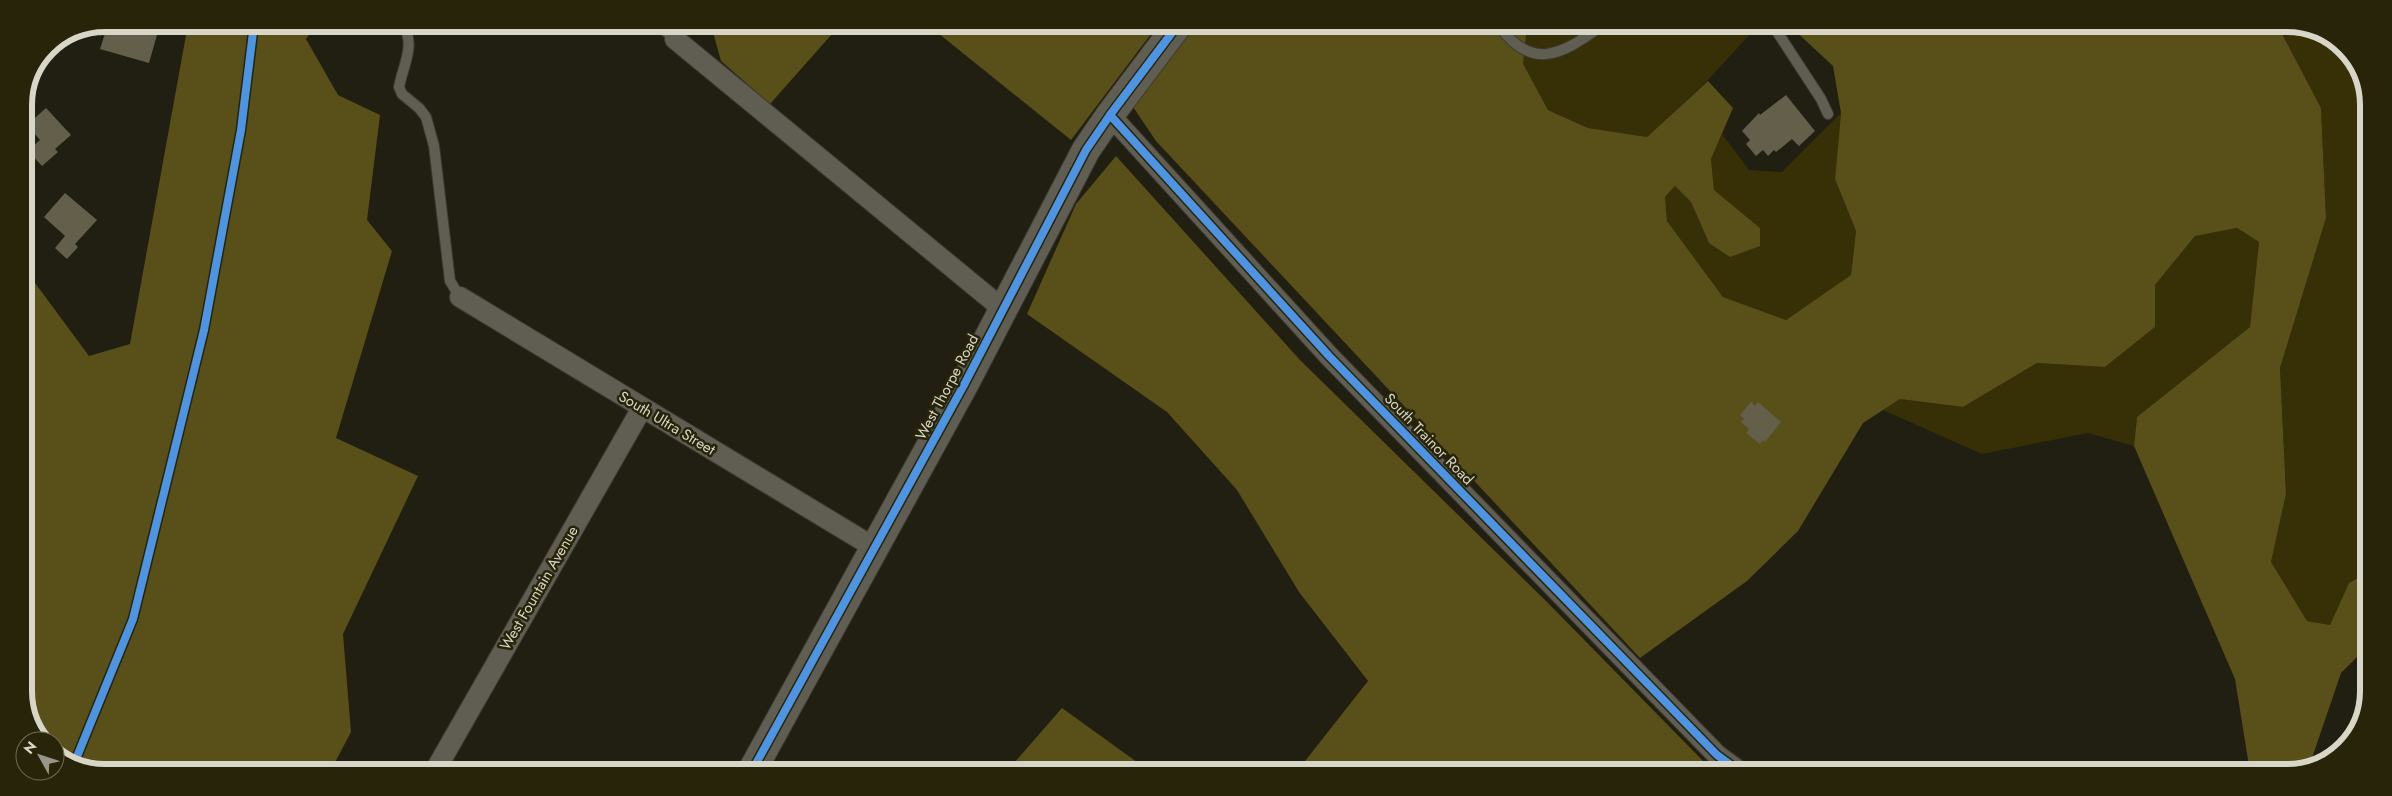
<svg xmlns="http://www.w3.org/2000/svg" width="2392" height="796" font-family="Jost,sans-serif">
<style>
.green{fill:#373007}
.forest{fill:#594f18}
.building{fill:#635f4a}
.lines{fill:none;stroke-linecap:round;stroke-linejoin:round}
.lane-casing{stroke:#3c3a31;stroke-width:12}
.street-casing{stroke:#3c3a31;stroke-width:22}
.secondary-casing{stroke:#3c3a31;stroke-width:30}
.lane{stroke:#605e53;stroke-width:10}
.street{stroke:#605e53;stroke-width:20}
.secondary{stroke:#605e53;stroke-width:28}
.cycleway-casing{stroke:#28240a;stroke-width:11}
.cycleway{stroke:#4d94e3;stroke-width:8}
.labels{text-anchor:middle;stroke-width:5;stroke-linejoin:round;paint-order:stroke}
.street-label{font-size:15px;fill:#d8d6c7;stroke:#28240a}
.rim{fill:none;stroke:#d8d6c7;stroke-width:6}
</style>
<rect width="100%" height="100%" fill="#211f11"/>
<g class="green">
<path d="M 1527,26 L 1791,27 L 1792,29 L 1754,30 L 1707,81 L 1647,137 L 1588,128 L 1548,110 L 1522,65 Z"/>
<path d="M 2279,28 L 2312,28 L 2351,56 L 2368,100 L 2365,574 L 2349,583 L 2330,625 L 2307,621 L 2271,562 L 2286,494 L 2280,368 L 2326,218 L 2321,108 Z"/>
<path d="M 1841,113 L 1835,179 L 1856,231 L 1851,275 L 1786,320 L 1723,297 L 1667,221 L 1665,197 L 1675,186 L 1691,202 L 1709,243 L 1760,228 L 1714,190 L 1711,159 L 1722,134 L 1749,170 L 1782,172 Z"/>
<path d="M 2237,228 L 2259,242 L 2250,327 L 2137,417 L 2134,446 L 2088,433 L 1982,454 L 1883,410 L 1900,399 L 1963,407 L 2037,363 L 2105,367 L 2155,327 L 2155,285 L 2195,236 Z"/>
</g>
<g class="forest">
<path d="M 188,24 L 316,24 L 306,39 L 338,95 L 380,115 L 367,220 L 392,251 L 336,438 L 418,476 L 343,634 L 351,732 L 332,768 L 80,768 L 55,751 L 55,741 L 41,740 L 24,696 L 24,268 L 89,356 L 130,344 Z"/>
<path d="M 711,25 L 840,25 L 770,104 L 721,61 Z"/>
<path d="M 928,25 L 1157,26 L 1071,140 Z"/>
<path d="M 1191,26 L 1527,26 L 1523,64 L 1548,110 L 1588,128 L 1647,137 L 1708,81 L 1733,108 L 1711,159 L 1714,190 L 1760,228 L 1760,246 L 1730,257 L 1709,243 L 1691,202 L 1675,186 L 1665,197 L 1667,221 L 1723,297 L 1786,320 L 1851,275 L 1856,231 L 1835,179 L 1841,113 L 1833,66 L 1791,27 L 2279,28 L 2321,108 L 2326,218 L 2280,368 L 2286,494 L 2271,562 L 2307,621 L 2330,625 L 2349,583 L 2365,574 L 2364,650 L 2341,673 L 2311,761 C 2294,775 2272,772 2250,772 L 2235,679 L 2134,446 L 2137,417 L 2250,327 L 2259,242 L 2237,228 L 2195,236 L 2155,285 L 2155,327 L 2105,367 L 2037,363 L 1963,407 L 1900,399 L 1863,423 L 1798,531 L 1747,581 L 1640,658 L 1156,141 L 1131,104 Z"/>
<path d="M 1116,156 L 1300,360 L 1547,602 L 1713,771 L 1298,770 L 1368,681 L 1299,592 L 1237,490 L 1167,412 L 1027,314 L 1076,204 Z"/>
<path d="M 1062,708 L 1148,770 L 1008,770 Z"/>
</g>
<g class="building">
<path d="M 108,24 L 157,35 L 149,63 L 100,49 Z"/>
<path d="M 1786,95 L 1815,131 L 1799,146 L 1792,139 L 1776,152 L 1774,150 L 1768,156 L 1763,150 L 1756,156 L 1746,144 L 1750,140 L 1742,131 L 1759,113 L 1760,115 Z"/>
<path d="M 46,108 L 71,135 L 55,149 L 58,152 L 42,166 L 28,151 L 40,140 L 27,125 Z"/>
<path d="M 65,193 L 97,220 L 75,244 L 78,247 L 67,259 L 55,248 L 65,236 L 44,217 Z"/>
<path d="M 1751,402 L 1755,406 L 1758,402 L 1781,422 L 1765,442 L 1763,440 L 1760,444 L 1746,433 L 1749,429 L 1741,422 L 1744,419 L 1740,415 Z"/>
</g>
<g class="lines">
<g class="lane-casing">
<g id="lane">
<path d="M 403,24 C 416,46 403,65 399,87 L 402,94 L 419,108 L 426,117 L 434,146 L 450,281 L 460,297"/>
<path d="M 658,25 L 675,39 L 681,25"/>
<path d="M 1499,26 C 1532,71 1561,55 1600,27"/>
<path d="M 1774,27 L 1821,99 L 1828,114"/>
</g>
</g>
<g class="street-casing">
<g id="street">
<path d="M 675,39 L 1004,310"/>
<path d="M 1110,115 L 1329,356 L 1717,755 L 1739,771"/>
<path d="M 460,297 L 875,548"/>
<path d="M 436,769 L 642,408"/>
</g>
</g>
<g class="secondary-casing">
<path id="secondary" d="M 753,769 L 965,383 L 1086,150 L 1110,115 L 1177,26"/>
</g>
<use href="#lane" class="lane"/>
<use href="#street" class="street"/>
<use href="#secondary" class="secondary"/>
<g class="cycleway-casing">
<g id="cycleway">
<path d="M 1110,115 L 1329,356 L 1717,755 L 1739,771"/>
<path d="M 74,764 L 133,619 L 204,330 L 241,130 L 254,24"/>
<path d="M 753,769 L 965,383 L 1086,150 L 1110,115 L 1177,26"/>
</g>
</g>
<use href="#cycleway" class="cycleway"/>
</g>
<g class="labels">
<g class="street-label">
<text transform="translate(947 387) rotate(-62)" y="5">West Thorpe Road</text>
<text transform="translate(667 423) rotate(31)" y="5">South Ultra Street</text>
<text transform="translate(1429 439) rotate(46)" y="5">South Trainor Road</text>
<text transform="translate(539 588) rotate(-60)" y="5">West Fountain Avenue</text>
</g>
</g>
<path d="M0 0H2392V796H0ZM105 32H2287A73 73 0 0 1 2360 105V691A73 73 0 0 1 2287 764H105A73 73 0 0 1 32 691V105A73 73 0 0 1 105 32Z" fill="#28240a" fill-rule="evenodd"/>
<path class="rim" d="M105 32H2287A73 73 0 0 1 2360 105V691A73 73 0 0 1 2287 764H105A73 73 0 0 1 32 691V105A73 73 0 0 1 105 32Z"/>
<g transform="translate(40 756) rotate(310)"><circle r="24" fill="#28240a" stroke="#6e6b56"/>
<path d="M0-4L9 19L0 12L-9 19Z" fill="#989687"/>
<text y="-8" font-size="14" font-weight="bold" text-anchor="middle" fill="#d8d6c7">N</text>
</g>
</svg>
